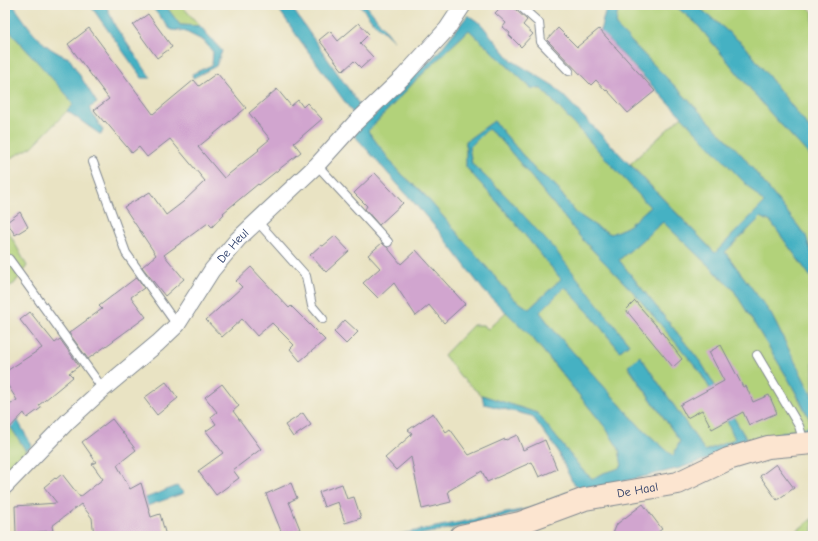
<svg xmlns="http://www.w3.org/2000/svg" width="818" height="541" font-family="'Comic Neue',sans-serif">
<rect width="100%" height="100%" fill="#f7f3e8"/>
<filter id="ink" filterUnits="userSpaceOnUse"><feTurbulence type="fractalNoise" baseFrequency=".025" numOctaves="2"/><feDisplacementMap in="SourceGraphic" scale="8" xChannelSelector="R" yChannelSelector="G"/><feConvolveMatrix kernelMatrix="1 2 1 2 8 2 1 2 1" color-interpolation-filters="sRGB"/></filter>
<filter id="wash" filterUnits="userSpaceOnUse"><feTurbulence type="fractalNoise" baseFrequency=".012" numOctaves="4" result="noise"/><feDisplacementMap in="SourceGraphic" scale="16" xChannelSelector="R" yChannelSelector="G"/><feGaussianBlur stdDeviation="0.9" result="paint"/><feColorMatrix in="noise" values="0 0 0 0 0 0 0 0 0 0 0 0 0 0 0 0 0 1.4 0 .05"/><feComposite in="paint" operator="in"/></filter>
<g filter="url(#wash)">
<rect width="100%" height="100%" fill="#e9e3c3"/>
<path fill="#b2d27a" stroke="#66806c" d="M165 5H181L200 26 180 25Z
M623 5H674L696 23 772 115 813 159V254L811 252 806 236 741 154 616 26 617 14Z
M696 5H806L813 12V133L745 46Z
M5 26C27 53 55 75 73 105L32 147 5 161Z
M469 30 531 88 542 89 650 207 627 227 611 234 597 227 576 213 554 184 536 171 494 121 466 141V167L506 212 561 279 529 309 514 299 422 192 397 170 368 131 415 81Z
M682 116 764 203 715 253 630 164Z
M488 129 502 141 582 239 634 293 698 369 719 403 735 439 705 451 640 356 628 367 680 441 673 456 641 428 555 332 540 312 565 286 589 313 620 351 629 344 505 195 472 164 469 148Z
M761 217 771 222 813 280V398L771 314 725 252Z
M663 222 733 289 789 380 813 426 747 440 702 364 619 260Z
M5 225 27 266 14 284 5 288Z
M506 312 530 335 605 427 619 449 622 466C612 473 604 470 593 479L584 472 537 413 481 395 461 377 444 355 473 325H483L488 329Z
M5 418 26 451 5 474Z
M813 518V536H790Z"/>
<path fill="#45b1c3" stroke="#307090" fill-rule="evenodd" d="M5 5H13C30 28 41 48 69 58L97 103 89 108 103 130 101 135 67 111 73 105 66 94 5 26Z
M90 5H106L115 26 151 78H142Z
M148 5H165L180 25 200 26 222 51 216 66 193 78 192 74 212 65 213 52 204 41 184 31 171 30 151 6Z
M276 5H290L370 120 401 88 437 54 468 15 481 24 511 60 554 86 715 253 764 203 600 31 607 5H623L617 14 616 26 741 154 806 236 811 252 813 254V280L771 222 761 217 725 252 771 314 813 398V425L789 380 733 289 663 222 619 260 702 364 747 440 813 426V435L758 442 680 468 579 492 498 519 413 536H391L531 508 578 488 572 481 556 448 532 416 484 404 482 395 537 413 584 472 593 479C604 470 612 473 622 466L619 449 605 427 554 364 530 335 484 291 438 230 354 135 361 124 297 36ZM469 30 531 88 542 89 650 207 627 227 611 234 597 227 576 213 554 184 536 171 494 121 466 141V167L506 212 561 279 529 309 514 299 422 192 397 170 368 131 415 81ZM488 129 502 141 582 239 634 293 698 369 719 403 735 439 705 451 640 356 628 366 680 441 673 456 641 428 555 332 540 312 565 287 589 313 620 351 629 344 556 251 505 195 472 164 469 148Z
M360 5H366L394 41 373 22Z
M674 5H696L745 46 813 133V159L772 115 696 23Z
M5 398 32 446 26 451 5 418Z
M177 486 184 493 101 522 96 517Z"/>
<g id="blocks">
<path fill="#d1a5cf" d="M503 5H514L515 9 527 20 523 25 533 34 521 47 509 35 510 33 503 27 506 23 495 13Z
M148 14 172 47 157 58 133 25Z
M359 23 369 34 360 43 373 57 361 68 354 61 343 71 319 40 330 31 338 41Z
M89 28 153 114 194 80 199 86 217 73 246 108 198 147 224 178 259 150 258 149 270 139 249 113 277 89 291 106 298 100 303 107 307 103 322 119 294 143 301 152 259 185 258 184 223 213 224 214 212 227 208 223 164 255 184 279 165 296 142 267 156 255 124 207 150 192 166 215 183 202 205 181 170 139 147 157 139 147 132 153 105 121 104 122 94 110 109 99 68 44Z
M558 28 577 47 599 29 655 91 628 113 607 90 606 91 596 80 591 85 547 40Z
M375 173 403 203 379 225 365 209 367 206 354 193Z
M20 212 28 227 15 235 7 222Z
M335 236 349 251 326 272 310 255 321 245 323 246Z
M382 243 387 247 401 264 416 250 465 304 444 323 429 305 416 316 394 283 378 298 363 283 380 268 368 255Z
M251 267 289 308 291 306 325 340 300 361 290 349 294 345 272 323 257 336 242 319 222 337 206 320 242 287 236 281Z
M137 277 144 288 131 297 146 317 88 359 69 333 102 309 99 306Z
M635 301 660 330 682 359 673 367 626 310Z
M30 312 55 343 60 339 79 366 69 373 73 377 39 405 41 408 27 418 24 413 5 433V408L17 400 5 381V372L42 348 20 320Z
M345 320 358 332 346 344 334 332Z
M721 345 743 387 746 386 753 402 769 395 777 413 749 425 743 412 712 429 702 410 687 418 680 405 724 381 709 352Z
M166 382 178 398 157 415 144 398Z
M222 384 239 406 233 411 261 449 233 470 239 478 216 495 198 471 223 453 206 431 216 424 211 417 217 412 205 397Z
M303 413 311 425 293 437 285 425Z
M433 413 446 432 450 429 469 455 505 439 506 440 517 435 523 450 545 440 557 469 539 477 532 462 487 482 482 471 448 491 451 502 422 509 411 457 396 470 385 458 410 436 412 433 408 430Z
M112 419 136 450 117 465 130 489 141 483 151 517 160 514 166 536H94L92 518 81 504 52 526 53 531 16 533 15 506 57 503 44 487 55 478 56 479 62 474 80 497 103 479 92 464 96 462 82 442Z
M776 464 794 488 777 500 760 476Z
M291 483 297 498 289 502 300 529 283 536 266 494Z
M342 484 347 499 354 497 361 518 345 523 338 502 324 507 319 492Z
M643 504 662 529 653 536H612L617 524Z"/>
</g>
</g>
<g filter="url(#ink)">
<use href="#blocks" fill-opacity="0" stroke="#828990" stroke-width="1"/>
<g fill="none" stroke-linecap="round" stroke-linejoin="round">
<defs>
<path id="lane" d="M519 5 539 23 541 42 569 71
M93 162 126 253 177 325
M317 165 388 242
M257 221 306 276 312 306 323 319
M9 259 103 389
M757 355 799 426 804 442"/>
<g id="street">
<path id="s1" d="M5 486 69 420 103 389 158 343 177 325 212 270 238 239 317 165 355 123 403 77 447 29 463 5"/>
</g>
<g id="secondary">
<path id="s2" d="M461 536 520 523 585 499 678 483 728 459 768 447 813 443"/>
</g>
</defs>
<use href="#lane" stroke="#828990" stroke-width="10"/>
<use href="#street" stroke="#828990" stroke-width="18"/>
<use href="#secondary" stroke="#828990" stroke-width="24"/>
<use href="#lane" stroke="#fff" stroke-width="8"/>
<use href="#street" stroke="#fff" stroke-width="16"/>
<use href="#secondary" stroke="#fce5d0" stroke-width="22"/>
</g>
</g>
<g text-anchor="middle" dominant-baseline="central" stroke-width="3" stroke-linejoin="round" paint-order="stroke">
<g font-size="12" fill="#1b2f5e" stroke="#f7f3e8">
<text stroke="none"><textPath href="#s1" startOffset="333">De Heul</textPath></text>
<text stroke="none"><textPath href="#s2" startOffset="183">De Haal</textPath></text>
</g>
</g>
<rect width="818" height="541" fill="none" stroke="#f7f3e8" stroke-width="20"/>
</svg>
